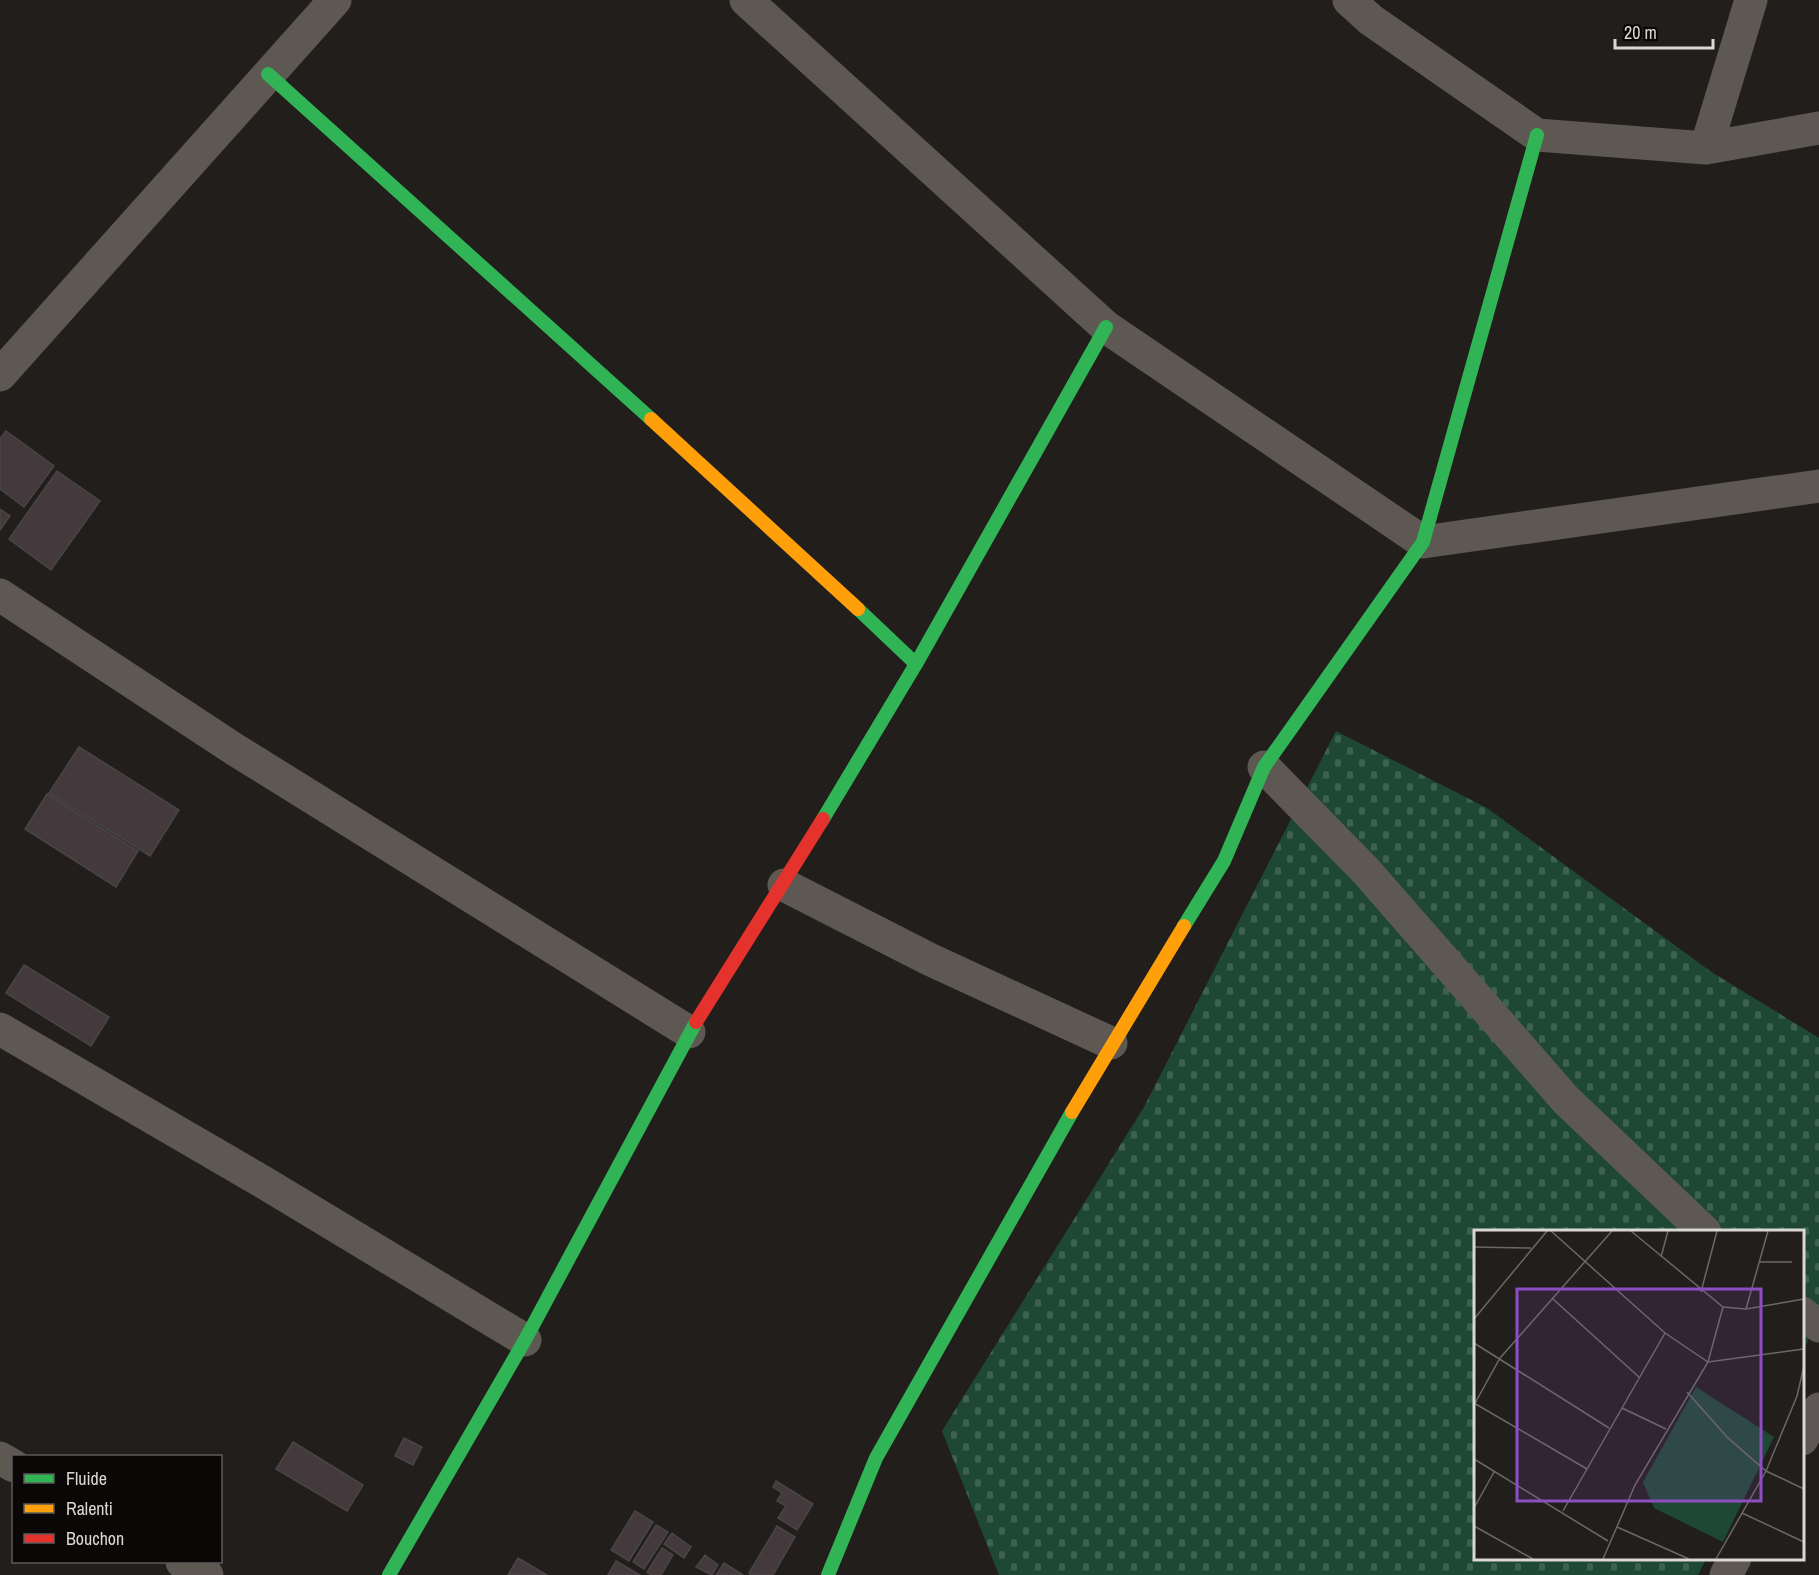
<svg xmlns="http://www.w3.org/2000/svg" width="1819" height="1575" font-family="'Archivo Narrow',sans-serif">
<defs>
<pattern id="cemetery-stones" width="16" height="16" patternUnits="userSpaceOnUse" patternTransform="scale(1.5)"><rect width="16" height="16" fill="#1e4833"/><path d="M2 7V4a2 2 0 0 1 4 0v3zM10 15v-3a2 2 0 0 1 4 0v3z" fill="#3e6250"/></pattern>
</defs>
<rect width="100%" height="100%" fill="#211e1c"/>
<path fill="url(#cemetery-stones)" d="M1336 731 1487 808 1710 971 1819 1038V1315L1803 1352 1802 1232H1476V1558L1706 1559 1698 1575H999L942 1431 1144 1107Z"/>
<path fill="#443a3d" stroke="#484645" stroke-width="1.5" d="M6 431 54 466 24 507 0 489V439Z
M57 471 100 501 51 570 9 539Z
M0 509 10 516 0 530Z
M79 747 179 810 150 856 49 793Z
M47 794 138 851 116 887 25 829Z
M24 965 109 1017 91 1046 6 993Z
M404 1438 422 1447 413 1465 395 1456Z
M293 1442 363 1485 347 1511 276 1469Z
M776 1481 813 1504 797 1530 778 1518 786 1506 777 1501 782 1493 773 1487Z
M635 1511 653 1522 629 1561 611 1550Z
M656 1525 668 1532 644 1569 633 1562Z
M777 1526 795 1537 773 1575H751L749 1573Z
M672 1533 691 1547 684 1558 664 1544Z
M662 1548 673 1555 661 1575H651L647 1572Z
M705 1555 718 1565 712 1575 696 1567Z
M518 1558 547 1575H508Z
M616 1561 640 1575H608Z
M724 1563 743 1575H716Z"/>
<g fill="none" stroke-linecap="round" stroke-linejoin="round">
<path stroke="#5d5852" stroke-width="33" d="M746 0 1106 327 1423 542 1819 486
M1349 0 1371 20 1537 135 1706 148 1819 128
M1706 148 1751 0
M0 375 335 0
M0 595 234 749 689 1032
M1264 767 1366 871 1566 1100 1705 1232
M784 885 929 959 1111 1043
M0 1029 263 1182 525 1340
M1802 1313 1819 1326
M1802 1439 1819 1409
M0 1458 14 1466
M182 1562 207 1575
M1726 1575 1735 1558"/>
<path stroke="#30b455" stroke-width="14" d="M268 74 651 419
M858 609 916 664
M823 819 916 664 1106 327
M1184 926 1224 861 1264 767 1423 542 1537 135
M389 1575 525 1340 696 1022
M828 1575 876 1458 1072 1112"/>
<path stroke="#ff9f0a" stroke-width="14" d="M651 419 858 609
M1072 1112 1184 926"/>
<path stroke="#e5322d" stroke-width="14" d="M696 1022 823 819"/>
</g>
<g transform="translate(1474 1230)">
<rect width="330" height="330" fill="#211e1c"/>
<path d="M222 157 300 207 249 312 180 278 169 252Z" fill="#1e4833"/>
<path fill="none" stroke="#6b6866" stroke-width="1.5" d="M77 1 191 103 234 132 330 119M157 1 249 77 272 79 330 69M0 17 57 18M187 27 194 1M286 32H318M227 62 243 1M79 69 166 148M272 79 294 1M0 89 73 1M0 113 135 198M213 162 253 207 292 241 330 259M0 173 113 239M0 175 26 128 138 1M148 178 192 199M0 229 134 311M0 278 20 242M89 281 191 103M268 283 330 312M0 296 59 329M143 297 215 329M129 329 161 255 234 132 249 77M242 329 292 241 323 166 330 136"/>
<path fill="#8e4ec3" fill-opacity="0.15" stroke="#8e4ec3" stroke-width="3" d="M43 59H287V271H43Z"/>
<rect width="330" height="330" fill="none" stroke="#dbd7d5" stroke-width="3"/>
</g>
<rect x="12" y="1455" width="210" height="108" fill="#0a0807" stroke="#5e5b59" stroke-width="1.5"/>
<rect x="24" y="1474" width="30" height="9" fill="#30b455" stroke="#5e5b59" stroke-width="1.5"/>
<text x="66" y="1485" font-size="18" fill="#dbd7d5">Fluide</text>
<rect x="24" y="1504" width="30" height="9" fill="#ff9f0a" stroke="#5e5b59" stroke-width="1.5"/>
<text x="66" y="1515" font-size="18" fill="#dbd7d5">Ralenti</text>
<rect x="24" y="1534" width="30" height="9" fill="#e5322d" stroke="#5e5b59" stroke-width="1.5"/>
<text x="66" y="1545" font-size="18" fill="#dbd7d5">Bouchon</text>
<path d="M1615 39v9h98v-9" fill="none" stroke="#dbd7d5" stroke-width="3"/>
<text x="1624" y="39" font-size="18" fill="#dbd7d5" stroke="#0a0807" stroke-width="4.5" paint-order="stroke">20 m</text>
</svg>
